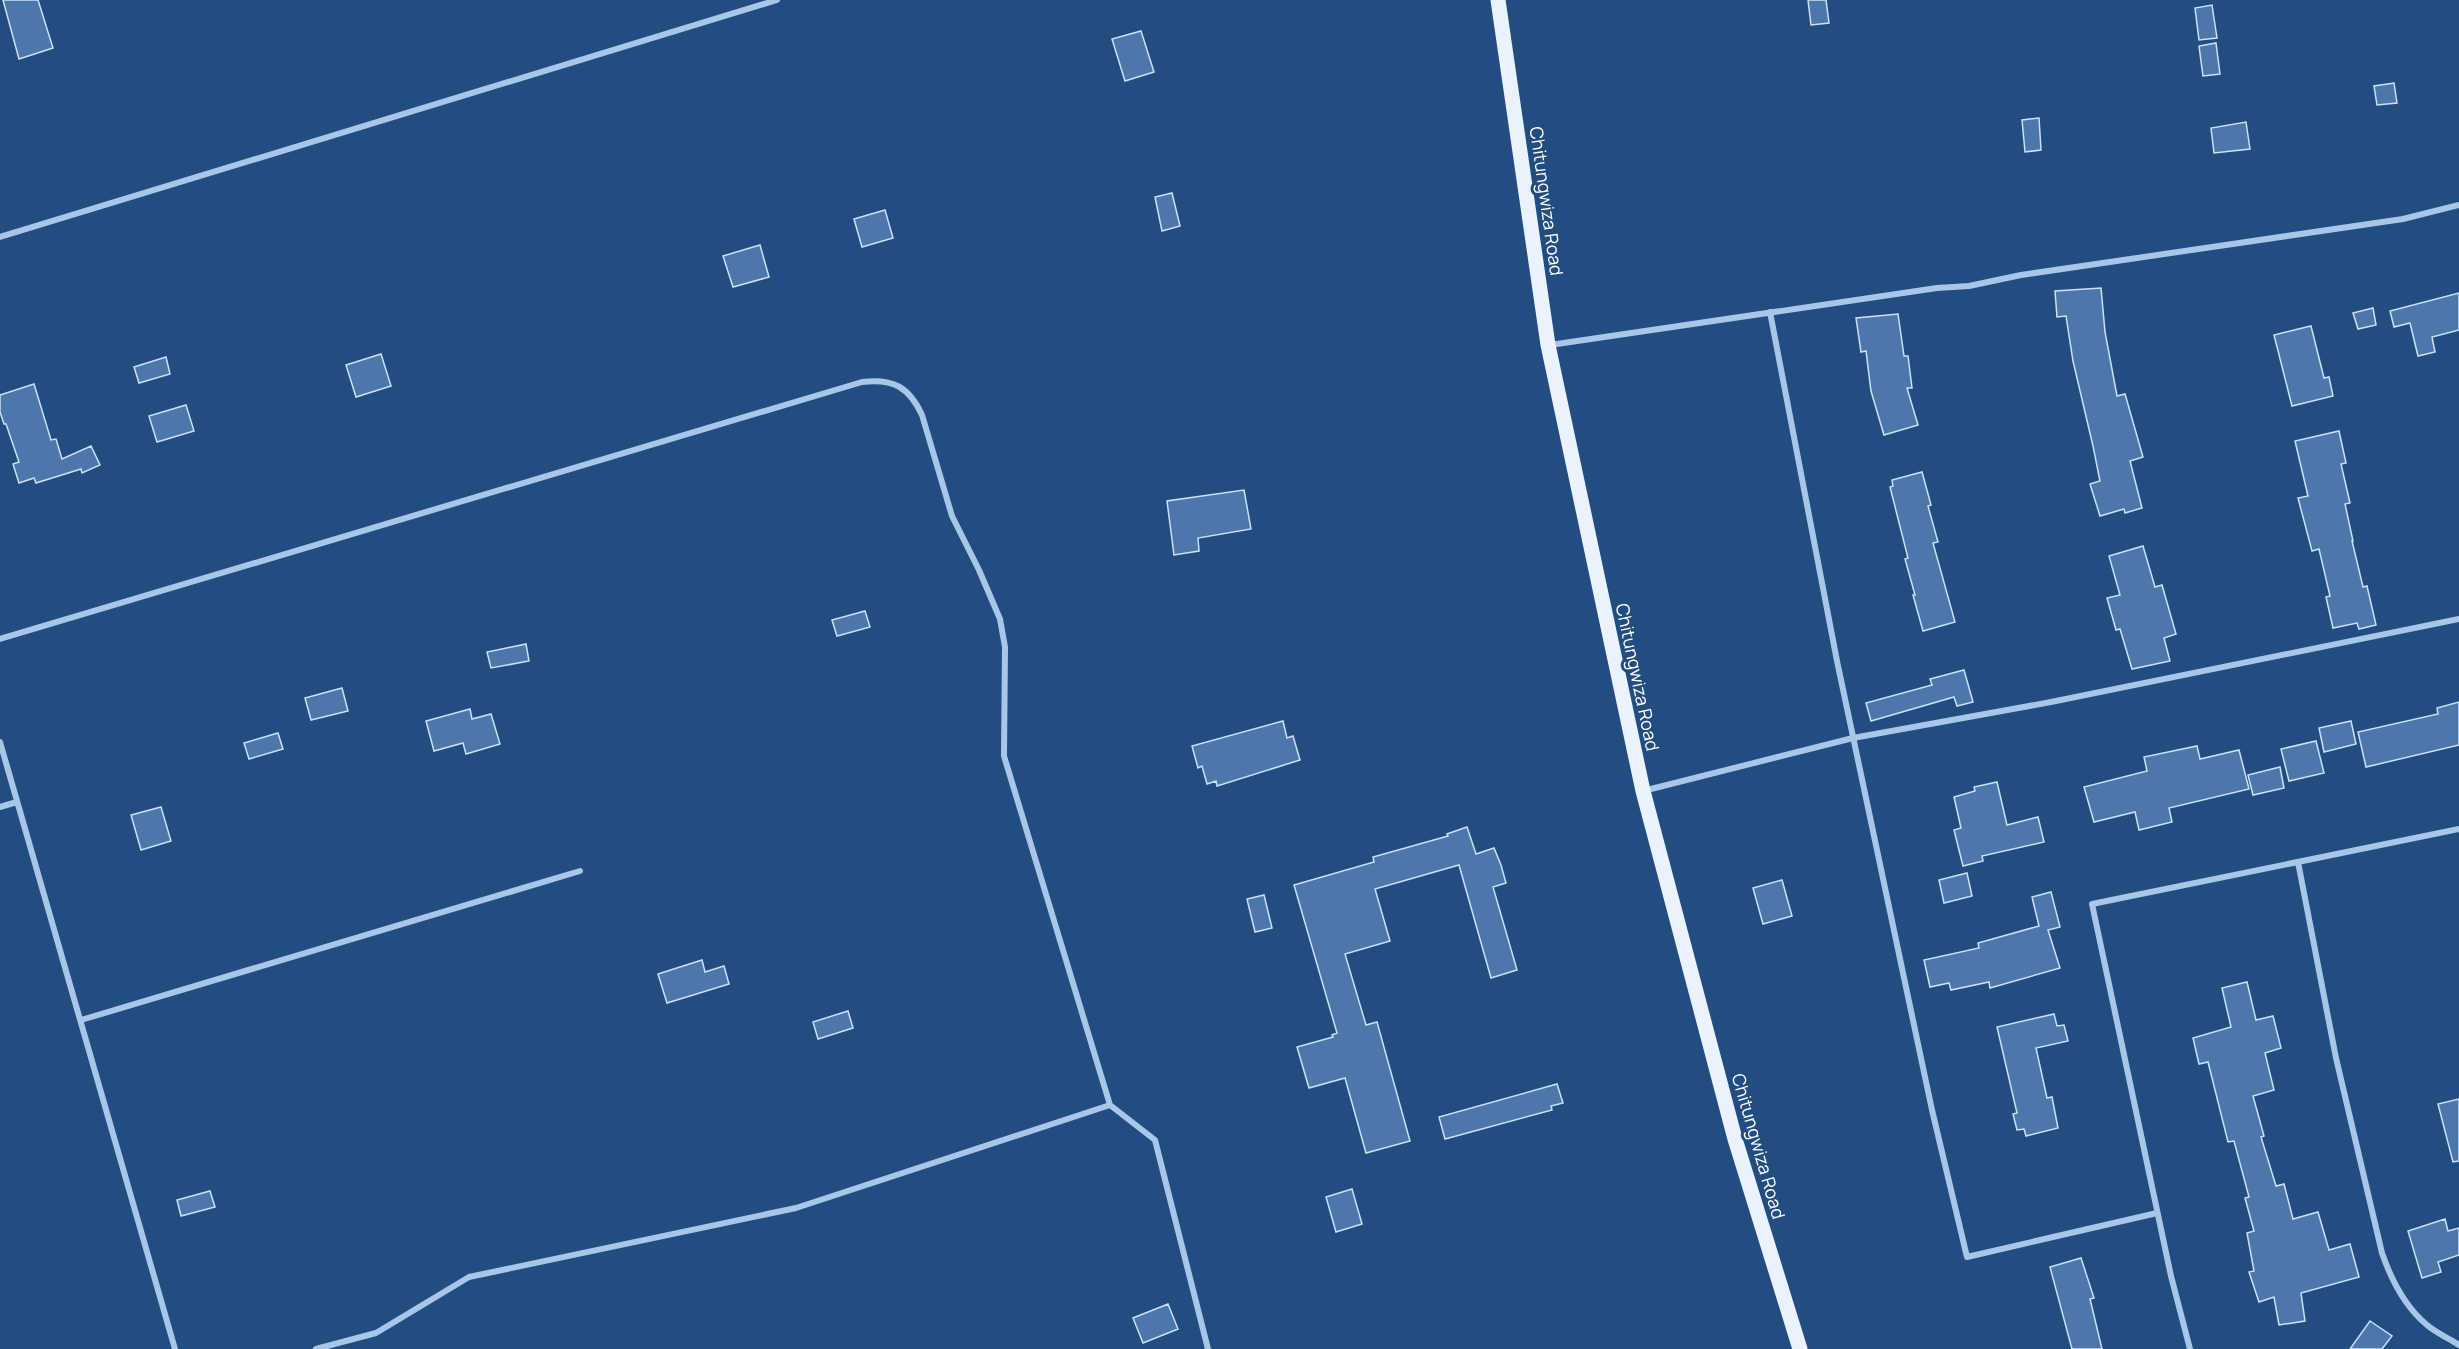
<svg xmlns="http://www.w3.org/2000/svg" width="2459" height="1349" font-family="Manrope,sans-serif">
<rect width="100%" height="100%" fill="#224d81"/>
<path fill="#4b77aa" stroke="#cce0f6" stroke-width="1.5" d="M3 0H38L53 48 19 59Z
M1808 0H1826L1829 23 1811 25Z
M2212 5 2217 38 2199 40 2195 8Z
M1141 31 1154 72 1125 81 1112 39Z
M2216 43 2220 74 2203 76 2199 46Z
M2394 83 2397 103 2377 105 2374 86Z
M2039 118 2041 150 2025 152 2022 120Z
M2246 122 2250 149 2214 153 2211 128Z
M1172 193 1180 226 1162 231 1155 197Z
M885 210 893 238 862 247 854 219Z
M760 245 769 277 733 287 723 256Z
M2101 288 2105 332 2117 396 2125 394 2143 457 2130 461 2142 508 2125 513 2124 509 2100 516 2090 484 2100 481 2093 446 2073 361 2066 316 2057 317 2055 291Z
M2459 293V330L2432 337 2435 352 2418 356 2410 323 2394 327 2390 311Z
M2373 308 2376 325 2358 329 2353 313Z
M1898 314 1904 356H1908L1912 388H1907L1918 425 1884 435 1871 391 1866 351 1861 352 1856 318Z
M2311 326 2324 378 2329 377 2333 396 2292 406 2274 335Z
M381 354 391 386 356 397 346 365Z
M166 357 170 374 139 383 134 367Z
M34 384 51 440 56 439 62 459 91 446 100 465 82 473 81 469 36 483 34 478 19 483 13 464 19 462 6 424H4L0 412V395Z
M186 405 194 431 157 442 149 416Z
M2339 431 2346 463 2341 464 2350 503 2345 504 2353 541H2352L2363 587 2367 586 2376 625 2359 629 2357 623 2333 628 2326 597 2330 596 2319 549 2312 551 2298 498 2308 496 2295 441Z
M1922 472 1931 505 1928 506 1938 542 1933 543 1955 622 1923 631 1913 595H1915L1905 559 1908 558 1890 487 1893 486 1892 480Z
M1244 490 1251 529 1198 538 1199 551 1174 555 1167 501Z
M2143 546 2155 587 2162 585 2176 634 2164 638 2170 661 2132 669 2120 629 2116 630 2107 598 2120 595 2109 556Z
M865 611 870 627 837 636 832 620Z
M526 644 529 661 491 668 487 652Z
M1964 670 1973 702 1957 706 1954 697 1871 721 1866 703 1932 685 1930 679Z
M342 688 348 711 311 720 305 698Z
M2459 702V745L2366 767 2358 732 2438 714 2437 708Z
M470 709 472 719 491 714 500 744 466 754 463 743 434 751 426 721Z
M1283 721 1287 738 1293 736 1300 760 1217 786 1216 781 1207 784 1202 766 1198 768 1192 746Z
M2351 721 2356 744 2324 752 2319 728Z
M278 733 283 749 249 759 244 743Z
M2316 741 2324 773 2289 781 2281 749Z
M2197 746 2200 759 2239 750 2249 789 2169 808 2172 822 2139 830 2135 812 2094 822 2084 787 2147 771 2144 757Z
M2280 767 2284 788 2253 795 2248 775Z
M1997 782 2007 825 2038 817 2044 842 1982 856 1983 861 1963 866 1954 830 1961 828 1954 797 1975 791 1974 787Z
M161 807 171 841 141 850 131 815Z
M1467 827 1476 854 1494 848 1501 865 1506 883 1493 887 1517 970 1491 978 1459 865 1375 889 1390 941 1345 954 1366 1025 1377 1022 1410 1141 1366 1153 1345 1078 1309 1088 1297 1047 1333 1037 1332 1035 1337 1033 1294 885 1374 862 1373 857 1448 836 1447 834Z
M1967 873 1972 896 1944 903 1939 880Z
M1782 880 1792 916 1763 924 1753 888Z
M2051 892 2060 927 2048 930 2060 968 1990 988 1989 982 1951 990 1949 983 1930 987 1924 960 1979 948 1978 943 2039 926 2032 897Z
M1264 895 1272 928 1255 932 1247 899Z
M702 960 705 972 724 966 729 984 667 1003 658 974Z
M2247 982 2256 1020 2273 1016 2281 1048 2265 1053 2274 1090 2253 1096 2264 1136 2261 1137 2276 1186 2284 1184 2293 1219 2318 1212 2329 1250 2350 1244 2359 1277 2301 1293 2305 1321 2279 1325 2274 1297 2259 1302 2249 1272 2254 1271 2247 1233 2254 1231 2245 1198 2249 1197 2234 1141 2228 1142 2208 1062 2199 1064 2193 1038 2231 1027 2222 988Z
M848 1011 853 1028 818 1039 813 1022Z
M2054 1014 2057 1026 2064 1025 2068 1041 2036 1048 2047 1098 2052 1097 2058 1128 2026 1136 2024 1129 2017 1130 2013 1114 2017 1113 1997 1027Z
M1557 1084 1563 1103 1551 1106 1552 1110 1445 1139 1439 1117Z
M2459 1099V1161L2453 1162 2438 1104Z
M1352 1189 1362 1224 1336 1232 1326 1197Z
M210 1191 215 1207 181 1216 177 1200Z
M2445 1219 2448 1231 2459 1228V1255L2438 1262 2441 1272 2422 1278 2408 1231Z
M2081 1258 2094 1298 2090 1299 2102 1349H2072L2050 1267Z
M1168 1304 1178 1329 1143 1343 1133 1318Z
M2370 1321 2392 1336 2382 1349H2350Z"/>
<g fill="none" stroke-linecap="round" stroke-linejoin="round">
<path stroke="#a8c6e7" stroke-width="6" d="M0 237 777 0
M1770 312 1837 661 1932 1110 1967 1257 2157 1213
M1550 345 1937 288 1969 286 2021 275 2403 219 2459 205
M0 639 862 382C893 378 909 387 922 415L952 516 979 570 1000 619 1005 647 1004 756 1110 1105
M0 742 175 1349
M1643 791 1853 738 2051 702 2459 619
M0 807 17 802
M2298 862 2336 1058 2382 1253C2391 1279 2404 1306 2427 1325 2436 1333 2449 1338 2459 1345
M81 1020 580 871
M316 1349 376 1333 469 1277 796 1208 1110 1105 1155 1140 1208 1349
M2190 1349 2171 1276 2092 904 2459 829"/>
<path stroke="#eaf2fd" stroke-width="15" d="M1498 0 1548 345 1643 791 1735 1139 1800 1349"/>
</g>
<g text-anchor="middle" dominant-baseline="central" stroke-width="6" stroke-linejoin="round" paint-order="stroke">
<g font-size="18" fill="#fff" stroke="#224d81">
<text transform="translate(1547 201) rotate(82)">Chitungwiza Road</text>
<text transform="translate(1638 677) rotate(78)">Chitungwiza Road</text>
<text transform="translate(1759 1146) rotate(74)">Chitungwiza Road</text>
</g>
</g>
</svg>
